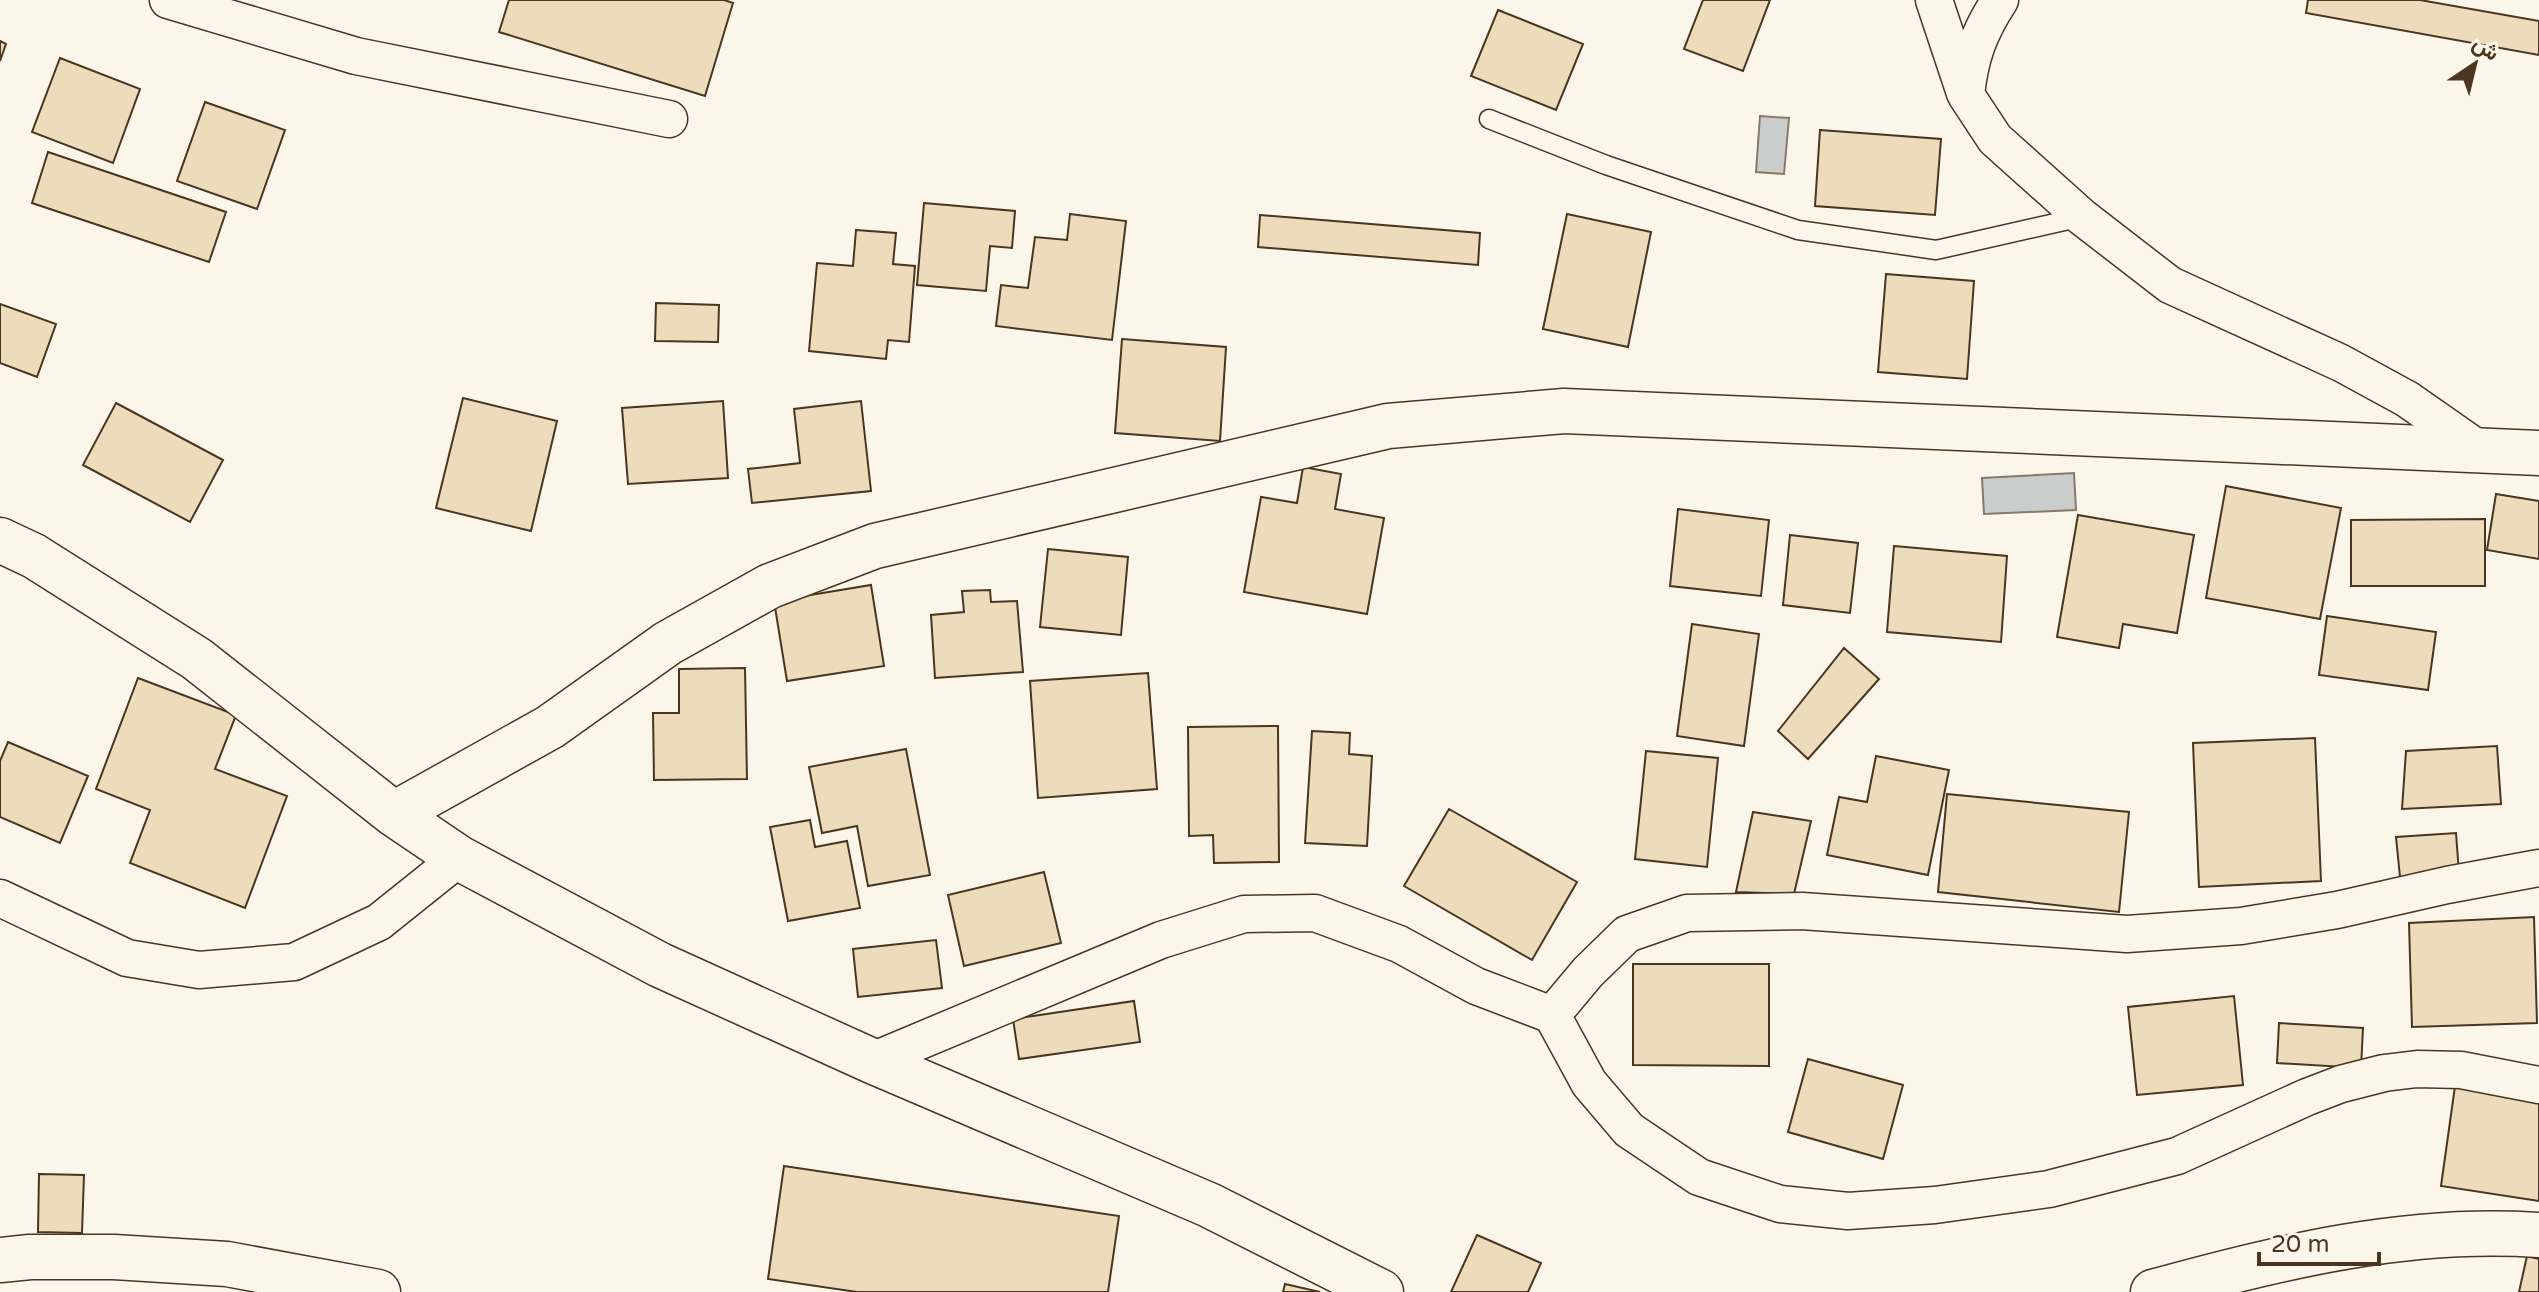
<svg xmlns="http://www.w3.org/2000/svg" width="2539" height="1292" font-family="'Varela Round',Vazirmatn,sans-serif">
<rect width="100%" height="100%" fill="#fbf6e9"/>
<path fill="#c9cecd" stroke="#887966" stroke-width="2" d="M1760 116 1789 118 1784 174 1756 172Z
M2074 473 2076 510 1984 514 1982 478Z"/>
<path fill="#ecdcbc" stroke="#4a3520" stroke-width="2" d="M509 0H724L733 3 705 96 499 32Z
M1703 0H1770L1743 71 1684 49Z
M2308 0H2420L2539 21V55L2306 13Z
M1498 10 1583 44 1556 110 1471 76Z
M0 41 6 44 0 61Z
M60 58 140 89 113 163 32 132Z
M205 102 285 130 257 209 177 181Z
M1820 130 1941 139 1935 215 1815 206Z
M48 152 226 212 209 262 32 203Z
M924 203 1015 211 1012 248 990 246 986 291 917 285Z
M1070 214 1126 221 1112 340 996 326 1001 285 1028 288 1035 237 1067 240Z
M1567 214 1651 232 1628 347 1543 329Z
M1260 215 1480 233 1478 265 1258 247Z
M856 230 896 233 893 264 915 266 909 342 888 340 886 359 809 351 817 263 853 266Z
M1886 274 1974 281 1967 379 1878 372Z
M656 303 719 305 718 342 655 341Z
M0 304 56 324 37 377 0 363Z
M1122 339 1226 347 1220 441 1115 433Z
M463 398 557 421 531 531 436 508Z
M723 401 728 478 628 484 622 408Z
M861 401 871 491 752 503 748 469 800 463 794 409Z
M116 403 223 460 190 522 83 465Z
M1303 467 1341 474 1335 509 1384 518 1367 614 1244 592 1261 497 1297 503Z
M2226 486 2341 508 2320 619 2206 598Z
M2496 494 2539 501V559L2487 550Z
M1678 509 1769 520 1761 596 1670 586Z
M2078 515 2194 535 2177 633 2123 624 2119 648 2057 637Z
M2485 519V586H2351V520Z
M1790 535 1858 543 1850 613 1783 605Z
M1894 546 2007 556 2001 642 1887 632Z
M1048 549 1128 557 1121 635 1040 627Z
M871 585 884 666 787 681 774 601Z
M990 590 991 602 1017 601 1023 672 935 678 931 615 964 612 962 591Z
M2327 616 2436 632 2428 690 2319 675Z
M1692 624 1759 634 1744 746 1677 736Z
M1844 648 1879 679 1808 759 1778 731Z
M745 668 747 779 654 780 653 713H679V669Z
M1148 673 1157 789 1038 798 1030 681Z
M138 678 236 715 215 769 287 796 245 908 130 863 150 810 96 789Z
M1278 726 1279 862 1214 863 1213 835 1189 836 1188 727Z
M1312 731 1350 733 1349 754 1372 756 1367 846 1305 843Z
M2315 738 2321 881 2199 887 2193 743Z
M8 742 88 776 60 843 0 817V761Z
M2497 746 2501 804 2402 809 2406 751Z
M906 749 930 875 868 886 857 826 822 833 809 767Z
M1646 751 1718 758 1707 867 1635 859Z
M1876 756 1949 770 1928 875 1827 855 1839 797 1867 802Z
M1947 794 2129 812 2119 912 1938 892Z
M1449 809 1577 882 1532 960 1404 886Z
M1753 812 1811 821 1794 894 1736 892Z
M810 820 815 847 847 841 860 908 788 921 770 827Z
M2456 833 2459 873 2400 877 2396 837Z
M1044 872 1061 943 964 966 948 895Z
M2534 917 2537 1023 2412 1027 2409 923Z
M936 940 942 988 858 997 853 949Z
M1633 964H1769V1066L1633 1065Z
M2234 996 2243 1085 2137 1095 2128 1007Z
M1134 1001 1140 1042 1019 1059 1013 1019Z
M2279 1023 2363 1028 2361 1068 2277 1063Z
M1808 1059 1903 1085 1883 1159 1788 1132Z
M2456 1079 2539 1091V1201L2441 1186Z
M784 1166 1119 1216 1108 1292H857L768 1279Z
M39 1174 84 1175 82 1233 38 1232Z
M1477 1235 1541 1263 1528 1292H1451Z
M2527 1256 2539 1259V1292H2519Z
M1285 1284 1320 1292H1283Z"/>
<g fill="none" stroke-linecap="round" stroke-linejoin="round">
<defs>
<path id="service" d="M1489 119 1606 165 1798 230 1936 250 2082 217"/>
<path id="minor" d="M168 0 356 56 669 119
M1934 0 1965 93
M2000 0C1979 32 1970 57 1966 95L1995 139 2082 217 2170 285 2341 363 2407 399 2480 450
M0 898 127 958 199 970 294 962 379 922 459 858
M1552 1015 1588 972 1627 934 1687 913 1802 911 2127 934 2241 926 2337 910 2447 885 2539 868
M872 1061 1161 940 1244 914 1315 913 1399 944 1476 986 1552 1015 1589 1083 1629 1130 1699 1177 1780 1204 1848 1211 1935 1205 2049 1189 2177 1156 2307 1097 2341 1084 2384 1073 2417 1069 2461 1070 2539 1085"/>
<path id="secondary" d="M0 540 34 556 197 659 394 814 459 858 660 965 872 1061 1209 1205 1381 1292
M394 814 550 727 668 643 770 586 875 546 1388 426 1564 411 2539 453"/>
<path id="primary" d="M0 1260 30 1257H114L227 1264 378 1292
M2153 1292C2279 1257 2407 1226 2539 1235"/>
</defs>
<use href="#service" stroke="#4a3520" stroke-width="21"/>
<use href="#minor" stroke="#4a3520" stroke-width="39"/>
<use href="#secondary" stroke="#4a3520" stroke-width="47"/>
<use href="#primary" stroke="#4a3520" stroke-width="47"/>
<use href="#service" stroke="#fbf6e9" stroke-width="18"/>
<use href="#minor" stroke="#fbf6e9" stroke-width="36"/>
<use href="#secondary" stroke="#fbf6e9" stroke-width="44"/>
<use href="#primary" stroke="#fbf6e9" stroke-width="44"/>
</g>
<g transform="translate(2475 64) rotate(35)" stroke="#fbf6e9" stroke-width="6" paint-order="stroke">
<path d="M0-6L14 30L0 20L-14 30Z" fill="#4a3520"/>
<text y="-12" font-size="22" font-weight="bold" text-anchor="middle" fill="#4a3520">ش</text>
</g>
<path d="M2259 1252v12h120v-12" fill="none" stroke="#4a3520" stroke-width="4"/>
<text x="2271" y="1252" font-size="24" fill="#4a3520" stroke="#fbf6e9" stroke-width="6" paint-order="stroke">20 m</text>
</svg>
